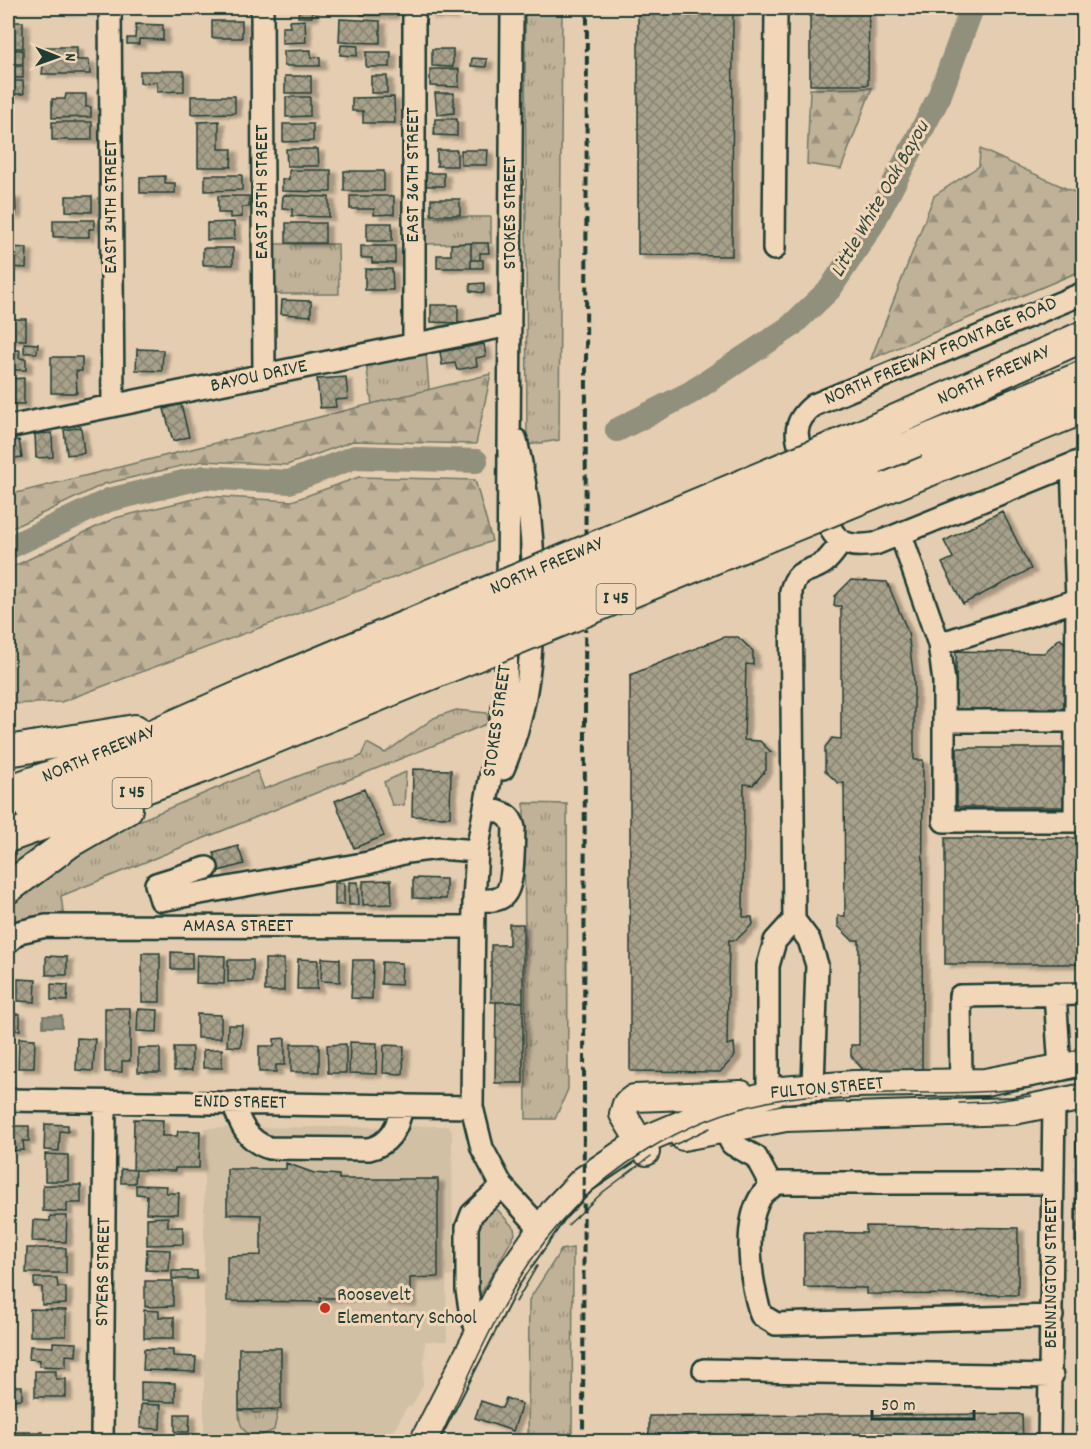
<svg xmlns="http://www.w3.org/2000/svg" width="1091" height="1449" font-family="Dekko,sans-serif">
<defs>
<pattern id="grass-tufts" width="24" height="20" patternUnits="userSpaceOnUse" patternTransform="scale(1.5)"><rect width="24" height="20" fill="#c0b299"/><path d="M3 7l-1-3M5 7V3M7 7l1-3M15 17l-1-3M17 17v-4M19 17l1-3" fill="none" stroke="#9b927e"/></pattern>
<pattern id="forest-firs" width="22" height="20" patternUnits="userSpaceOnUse" patternTransform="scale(1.5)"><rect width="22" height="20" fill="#c0b299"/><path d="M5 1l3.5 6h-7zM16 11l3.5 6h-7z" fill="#9b927e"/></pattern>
<pattern id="building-cross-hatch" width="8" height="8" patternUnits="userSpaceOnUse" patternTransform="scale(1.5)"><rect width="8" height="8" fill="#a7a08a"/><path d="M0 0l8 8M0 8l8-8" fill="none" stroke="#878472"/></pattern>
<filter id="shadow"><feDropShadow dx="6" dy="3.5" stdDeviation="1.5" flood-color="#0004"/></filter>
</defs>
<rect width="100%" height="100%" fill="#e4cdb0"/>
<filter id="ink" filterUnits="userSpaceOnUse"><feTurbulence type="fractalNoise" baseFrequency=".0167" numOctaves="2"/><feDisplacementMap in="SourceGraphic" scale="12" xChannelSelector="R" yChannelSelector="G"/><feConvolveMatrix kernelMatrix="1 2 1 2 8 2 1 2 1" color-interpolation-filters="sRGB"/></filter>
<g filter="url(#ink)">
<path fill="#d2c0a5" d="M448 1126 452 1130 453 1276 446 1277 447 1341H425L423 1385 412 1406 406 1408 389 1441H204V1128Z"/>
<path fill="url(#grass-tufts)" stroke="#707866" stroke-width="1.5" d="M525 8H562L559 440 527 445Z
M423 217H491V243L423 244Z
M274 244H338L339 294H275Z
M426 353 429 390 372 404 366 364Z
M456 710 487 713 489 723 61 896 64 918 31 916 8 928V898L115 831 257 771 264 789 325 766 355 759 361 756 367 743 385 753 434 718Z
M524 803 567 804 568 1089 555 1119H526Z
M56 837 8 871V852Z
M494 1206 514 1228 515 1234 475 1304 474 1227Z
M573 1248 572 1441H528L529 1300 561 1250Z
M251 1410 254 1413 278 1411 274 1430 258 1437C243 1435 239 1425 239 1411Z"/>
<path fill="url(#forest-firs)" stroke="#707866" stroke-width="1.5" d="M872 88 841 169 807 164 810 89Z
M980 149 1083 196V270L871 359 934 196 979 166Z
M491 374 476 444 353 441 287 465 203 461 104 484 8 530V495Z
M359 477 475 480 492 541 61 702 8 704V569L115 518 206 496 292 501Z"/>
<path fill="#c0b299" stroke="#707866" stroke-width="1.5" d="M406 772 404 805H392L384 782Z"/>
<path fill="#90907b" stroke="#636f5f" stroke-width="1.5" d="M43 1016H62V1027H43Z"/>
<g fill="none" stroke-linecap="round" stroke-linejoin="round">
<path stroke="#90907b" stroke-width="24" d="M617 430 690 393 790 327 830 289 872 225 939 97 972 8
M8 548 109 500 204 477 289 482 355 457 476 461"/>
</g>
<path fill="url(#building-cross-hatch)" stroke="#1f3d34" stroke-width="1.5" filter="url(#shadow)" d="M59 8H93V11H59Z
M299 8H312V17H298Z
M323 8H338V10H323Z
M361 8H392V15H361Z
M429 8H452V16L429 15Z
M638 8H733L732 256 638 255Z
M810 8H869L868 85H810Z
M340 19 380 21V43L339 42Z
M305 20 306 42 282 43V27H290L289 21Z
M212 21H242V38H212Z
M8 22H23V48H8Z
M136 24 163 25V40L139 39V44H127V38H135Z
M341 45 358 46 357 56 340 55Z
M45 47H77V60H89L90 74H42Z
M432 49H453V67L432 66Z
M8 50H23V64H8Z
M311 50V58L320 57V66H284V51Z
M366 52H391L390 67H366Z
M472 58 487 59 486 67 471 66Z
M8 66H23V78H8Z
M430 69H459V87L430 86Z
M140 71H184V91L157 92V82L140 83Z
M285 76H311V93H285Z
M371 76H387V93H371Z
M8 81H23L24 94H8Z
M435 93H454V113L437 115Z
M66 94H86V107H91V117L52 118V99H65Z
M191 96H235V113L191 114Z
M286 97H310V116L286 117Z
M394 97 395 123H363V111H352V98Z
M435 119H457V136L434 135Z
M219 121V149H232L231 167H198V122Z
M52 122H92V140H52Z
M283 124H313V141L283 142Z
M286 149H318L319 166H287Z
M437 150H457V166H437Z
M461 150H488L487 165H461Z
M289 170H331V192L282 191V179H289Z
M344 171H384V191H344Z
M426 173H444V186H426Z
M205 175H242V190L205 191Z
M165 176V183H175V193H140V177Z
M283 195 329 197V217L292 216V209L282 208Z
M8 196H15L16 214H8Z
M66 196H92V212L66 211Z
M218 196H249V207H242V217L230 218V213H218Z
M350 196H394V214L374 215V209H350Z
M431 199H460V215H431Z
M53 220H94V229H89V237H53Z
M234 222 235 239 207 240V223Z
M286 223H325V243H286Z
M367 223H392V241H367Z
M471 243V268H437V255H451V244Z
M471 243H488L489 253H480V260H471Z
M361 246H395V263H372V258H361Z
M8 247 27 248 26 268 8 267Z
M203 248H233V265H203Z
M471 260H483V268H471Z
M365 269H392L393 290H365Z
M484 283V293L470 291V284Z
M282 300 311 301V316L281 314Z
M431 305H458V323L431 322Z
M8 319H26V340H8Z
M24 343 38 344 37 353H24Z
M484 344 486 356 476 358 477 366 457 370 455 363 442 365 440 352Z
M137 349 163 350 162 371 136 370Z
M8 350H20L19 358 26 359V370H8Z
M51 357H82V371H76L77 393H51Z
M346 377 348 399 335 400 336 407 320 408 317 379Z
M24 378V404H8V379Z
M181 404 189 437 173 441 164 409Z
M81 427 84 453 67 455 64 430Z
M52 433 53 457 36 458 35 434Z
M19 440 22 457 8 459V441Z
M1002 511 1031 569 963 604 942 563 953 558 944 541Z
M851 580 887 582 908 632 914 681V760H923L922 1072 864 1071 851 1056V1045H859V940H852L838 926V916H845L844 783H838L825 771V747L832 738 841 739V606H834L835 596Z
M724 637H738L753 651V665L746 664 744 740 760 741 771 752 766 753V770L753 785 744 784 743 917H752L753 924 736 940H729L727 1045 734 1043 735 1056 720 1072 630 1071V675Z
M1060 638 1065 643 1066 708 956 709V651L1044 653Z
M957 748H1065L1064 807H957Z
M413 769 451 770 450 817 412 816Z
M364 789 384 836 354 848 335 801Z
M945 838H1084V964H945Z
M238 846 244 864 219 871 214 853Z
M413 878 446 879V899L413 898Z
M391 880 392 904 363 905V881Z
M349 882H358L359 905H349Z
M335 883H344V905H335Z
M509 924H523V1002H491V945H509Z
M171 952 192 953V969H171Z
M142 953H160V1002H142Z
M197 955 225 956 224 984 196 983Z
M46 956 67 957V975H46Z
M322 958 340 959V982L321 981Z
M265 959H284V991H265Z
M298 959 318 960 317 989H297Z
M228 960H253V981L228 982Z
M353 960H373L372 999 351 998Z
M382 962 402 963 401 985 381 984Z
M18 979 36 980 35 1002 18 1001Z
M51 984 68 985 67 1001 51 1000Z
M496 1002H523V1083H495Z
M105 1008H130V1061H122V1072H105Z
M138 1009 158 1010 157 1032 137 1031Z
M8 1014H20V1030H8Z
M197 1014 221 1015V1038H197Z
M228 1025H242L241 1047 227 1046Z
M19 1038 35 1039 34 1068H18Z
M77 1038 95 1039 93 1071 76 1070Z
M285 1038V1065H276V1072H259V1046H274V1039Z
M350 1042 377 1043 376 1074 349 1073Z
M291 1044H319V1072H291Z
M346 1044V1073H328L327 1045Z
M384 1045 404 1046 403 1074 383 1073Z
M174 1047H192V1070L174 1071Z
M138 1048H160V1072H138Z
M222 1049V1068H203V1050Z
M1076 1118H1084V1242H1075Z
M134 1119 163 1120 162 1136H177L178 1131H200L199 1168H175V1171L133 1170Z
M45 1124 68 1125V1132L60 1131 59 1151 44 1150Z
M8 1126H29V1141H23L24 1150 8 1151Z
M45 1154 68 1155V1181H45Z
M286 1163 314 1173 339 1175V1179H438V1277L410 1278V1302H383V1298H320V1302L227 1301V1256L261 1255V1215L227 1214V1169H286Z
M121 1169 136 1170 135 1183H121Z
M43 1185H81V1203H67V1212L43 1211Z
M136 1185 167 1186 166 1193H179L178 1214 146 1213 147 1195 136 1194Z
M50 1216H67L66 1242 32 1241 33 1220 50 1221Z
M168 1217V1227H183V1244L147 1245V1218Z
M866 1226 1018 1228V1295L866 1294V1288L804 1287V1232L866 1233Z
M27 1248H66V1273H26Z
M147 1249 170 1250 169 1271 146 1270Z
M172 1271H197V1279H172Z
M34 1278H57L58 1287H66V1304L42 1305V1287H34Z
M145 1281H173V1306L145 1307Z
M30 1309 66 1310V1336H30Z
M144 1310 159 1311V1317H174V1338H144Z
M53 1342 77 1343 76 1356 66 1355V1367L39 1366 40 1360 29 1359 30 1346 53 1347Z
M239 1348H281V1409L239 1410Z
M144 1349 173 1350V1356L196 1357 195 1372 143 1370Z
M35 1371H56V1379H66V1397H35Z
M141 1382 175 1383V1402L141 1401Z
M8 1386H22V1399L8 1400Z
M506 1398 522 1404 513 1431 475 1418 481 1401 502 1408Z
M141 1404 161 1405 160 1429 140 1428Z
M175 1414H190L189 1432H175Z
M1022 1414 1023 1442H649V1416Z
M9 1432H24V1442H9Z
M25 1432H43V1437L67 1438V1442H25Z
M139 1435H170V1442H139Z
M504 1439H519V1442H504Z"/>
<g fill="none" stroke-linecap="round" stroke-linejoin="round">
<defs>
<path id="minor" d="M110 8 113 406
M262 8 264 376
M414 8V343
M774 249 776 8
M8 427 510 325
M516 440C527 488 534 534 533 584
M809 470C798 443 787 426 814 405L1084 293
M820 502C832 535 835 550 875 544L1083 460
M901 535 939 644 944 682V821H1075L1077 600 1072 465
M508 596 512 8
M507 630 506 693 477 851 474 900 472 1107 482 1148 502 1186 541 1229
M939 644 1084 598
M944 721H1075
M503 769C524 720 531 674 532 621
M207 868 156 884 161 900 368 863 407 852 438 848 477 851
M474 900C483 900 494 902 502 897 515 889 513 844 514 828 511 813 500 812 486 808
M8 942 19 932 46 926 473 927
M1055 994 1060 1069
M961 1082 960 996 1084 994
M813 1086 817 965 809 940 794 920 791 591C797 567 809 574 825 562 831 557 836 549 841 543
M768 1093V966L775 941 794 920
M8 1100 472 1107
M233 1103C240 1124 247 1141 269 1148L369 1149C391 1144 399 1125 402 1105
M723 1127 732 1144 756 1157 772 1187
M1052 1316 776 1324 761 1315C751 1284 742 1224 762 1195 766 1190 773 1187 777 1183H1053
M479 1335 471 1315 467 1290V1227L472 1214 502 1186
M704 1370 1052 1376
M102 1442 105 1102
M1049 1442 1054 1104"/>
<path id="major" d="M683 1137 786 1118 1014 1111 1084 1097
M646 1152 623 1114 626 1104 634 1098 741 1094
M423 1442 507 1278 555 1209 583 1180 639 1142 710 1112 782 1090 854 1084 985 1082 1084 1063"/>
<path id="highway" d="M862 435 1084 336
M870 463 1084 376
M928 471 1084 408
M8 751 135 730
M8 791 91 762 284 677
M30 808 299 701
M8 837 201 768 304 726
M8 888 70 842 127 809"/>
</defs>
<use href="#minor" stroke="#1f3d34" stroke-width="26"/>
<use href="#major" stroke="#1f3d34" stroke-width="30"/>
<use href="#highway" stroke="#1f3d34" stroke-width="34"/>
<use href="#minor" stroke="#f1d6b8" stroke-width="21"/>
<use href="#major" stroke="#f1d6b8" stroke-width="26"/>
<use href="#highway" stroke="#f1d6b8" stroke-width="30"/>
<path stroke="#1f3d34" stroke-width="1.5" d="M959 1103 988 1102 1031 1096
M670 1147 710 1128
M568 1225 603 1192 651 1156
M516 1302 537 1266
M438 1442C464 1388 488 1329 519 1279 583 1174 694 1104 817 1095 908 1088 994 1103 1084 1075"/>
<path stroke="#1f3d34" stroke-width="4" stroke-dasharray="9 4.5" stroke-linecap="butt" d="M583 1442 587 8"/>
<defs>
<path id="highway-bridge" d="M284 677 862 435
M299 701 870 463
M304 726 928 471"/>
</defs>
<use href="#highway-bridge" stroke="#1f3d34" stroke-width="34" stroke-linecap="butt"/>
<use href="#highway-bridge" stroke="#f1d6b8" stroke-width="30"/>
</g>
</g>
<circle fill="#c8321e" stroke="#f1d6b8" stroke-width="2" cx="325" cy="1308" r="6"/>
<g text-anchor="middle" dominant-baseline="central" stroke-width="6" stroke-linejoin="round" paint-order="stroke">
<g fill="#f1d6b8" stroke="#5e6b5c" stroke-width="1.5">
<rect x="596.5" y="584" width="39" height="30" rx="4.5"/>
<rect x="112.5" y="778" width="39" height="30" rx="4.5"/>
</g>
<g font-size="18" font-weight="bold" fill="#1f3d34">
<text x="616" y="599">I 45</text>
<text x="132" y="793">I 45</text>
</g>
<g font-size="20" fill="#1f3d34" stroke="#f1d6b8">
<text transform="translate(414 175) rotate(-90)">EAST 36TH STREET</text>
<text transform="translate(263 192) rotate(-90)">EAST 35TH STREET</text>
<text transform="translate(112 207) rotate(-90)">EAST 34TH STREET</text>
<text transform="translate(511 213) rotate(-90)">STOKES STREET</text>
<text transform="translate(941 352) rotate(-23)">NORTH FREEWAY FRONTAGE ROAD</text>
<text transform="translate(994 376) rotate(-24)">NORTH FREEWAY</text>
<text transform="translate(259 377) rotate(-12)">BAYOU DRIVE</text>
<text transform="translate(547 567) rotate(-23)">NORTH FREEWAY</text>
<text transform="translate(498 721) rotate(-82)">STOKES STREET</text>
<text transform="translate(99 755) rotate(-23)">NORTH FREEWAY</text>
<text x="238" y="927">AMASA STREET</text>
<text transform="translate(827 1089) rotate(-5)">FULTON STREET</text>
<text transform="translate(240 1103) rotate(1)">ENID STREET</text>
<text transform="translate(104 1272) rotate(-89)">STYERS STREET</text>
<text transform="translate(1052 1273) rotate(-90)">BENNINGTON STREET</text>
</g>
<g font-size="20" fill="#1f3d34" stroke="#f1d6b8" text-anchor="start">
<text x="337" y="1296">Roosevelt<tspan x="337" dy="23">Elementary School</tspan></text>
</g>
<g font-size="21" font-style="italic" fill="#30493f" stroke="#f1d6b8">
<text transform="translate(881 200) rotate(-60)">Little White Oak Bayou</text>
</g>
</g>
<rect width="1091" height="1449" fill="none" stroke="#f1d6b8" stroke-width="30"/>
<rect x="15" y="15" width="1061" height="1419" fill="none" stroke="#1f3d34" stroke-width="2" filter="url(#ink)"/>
<g transform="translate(57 57) rotate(91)" stroke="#f1d6b8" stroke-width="4.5" paint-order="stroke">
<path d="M0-4.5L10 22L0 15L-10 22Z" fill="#1f3d34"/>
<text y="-9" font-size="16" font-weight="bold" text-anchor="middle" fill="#1f3d34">N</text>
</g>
<path d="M872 1410v9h102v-9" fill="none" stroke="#1f3d34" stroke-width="3"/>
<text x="881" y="1410" font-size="18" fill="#1f3d34" stroke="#f1d6b8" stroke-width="4.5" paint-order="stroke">50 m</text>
</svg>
